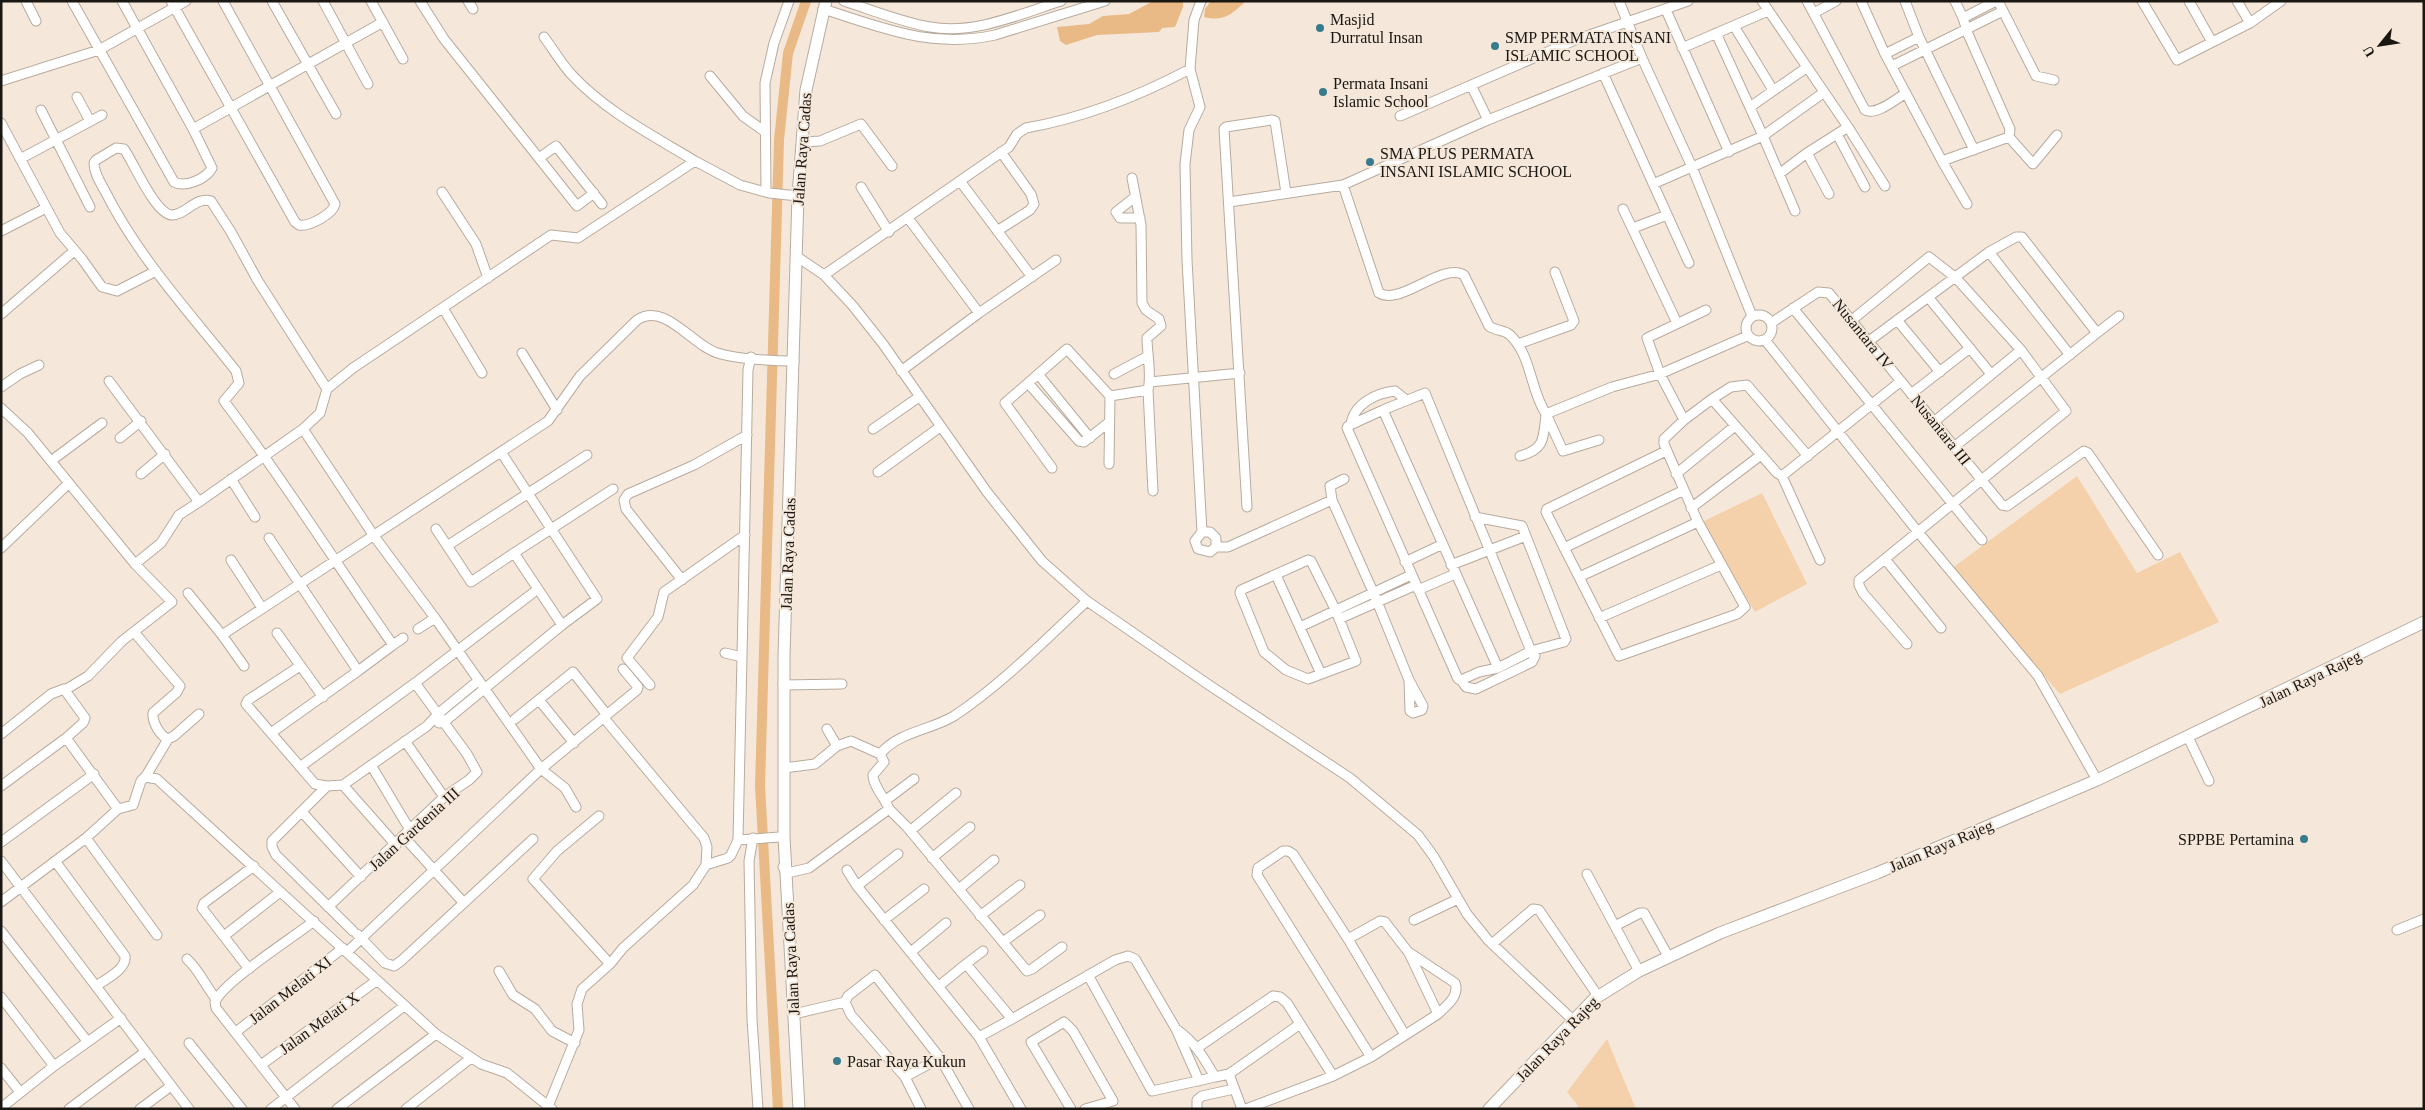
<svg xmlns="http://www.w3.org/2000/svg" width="2425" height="1110" font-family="'Times New Roman',serif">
<rect width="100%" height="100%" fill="#f5e8da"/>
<path fill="#f4d1ab" d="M2077 476 2137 573 2180 552 2219 622 2060 694 1951 569Z
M1762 493 1807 584 1755 612 1702 522Z
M1607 1039 1636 1109H1576L1578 1106 1567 1092Z"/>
<path fill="#e9ba86" d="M1153 1H1183V7L1175 27 1162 28 1159 32 1097 35 1066 45 1060 41 1057 27 1089 24 1103 16 1129 14Z
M1211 1H1246C1232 14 1224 22 1204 17L1205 9Z"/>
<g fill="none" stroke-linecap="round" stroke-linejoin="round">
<path stroke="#e9ba86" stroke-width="10" d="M778 1109 760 786 779 140 788 53 806 1"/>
<defs>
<path id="street" d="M26 1 36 21
M72 1 174 182C185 188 206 179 212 168L193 129 122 1
M171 1 295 222 299 225C309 227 333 214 335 204L223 1
M272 1 336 114
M323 1 368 84
M371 1 403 59
M420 1 444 39 577 206 594 193
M468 1 473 9
M844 1C872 10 901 22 930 27 974 35 1020 14 1061 1
M1201 1 1194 20 1190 69 1200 107 1189 130 1185 164 1187 260 1202 532 1195 541 1198 549 1210 552 1216 547V538L1210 532H1202
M1619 1 1642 58 1692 167 1752 316
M1762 1 1848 127 1807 153 1779 174
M1807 1 1865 110C1876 116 1896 99 1906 93
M1861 1 1885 54 1942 161 2009 137
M1905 1 1919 37 1974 150
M1955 1 1963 18 1996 1
M1998 1 2036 76 2054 80
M2142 1 2177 60 2250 23 2281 1
M2189 1 2212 42
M2237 1 2250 23
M823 9C884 28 931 49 995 35L1105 1
M1666 10 1729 152
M1814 13 1836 1
M1963 18 1968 34 2010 129 2009 137 2033 164 2057 135
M1734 26 1773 90
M1716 33 1763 136 1795 211
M544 37C553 49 561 63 571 74 605 111 652 135 695 161
M1682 48 1768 11
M1885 54 1919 37
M1892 66 2003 11
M1603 73 1689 263
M710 76 743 116 764 131
M1 81 99 50 186 1
M1471 85 1488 120
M77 97 90 121
M1750 107 1806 68
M41 110 90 207
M1400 116 1575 40 1688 1
M1 123 60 233 82 259 102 287 117 291 156 271
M1848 127 1885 186
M193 129 383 22
M1837 134 1865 187
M803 142 820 141 861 124 892 166
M1807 153 1829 194
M539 158 556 146 602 204
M20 159 102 115
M1942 161 1967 204
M1132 178 1141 225 1142 303 1146 310 1159 319 1161 326 1147 338C1147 354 1152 374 1148 390L1153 491
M960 181 1032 277
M1653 184 1763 136 1823 93
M1343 185 1488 120 1642 58
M861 187 889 232
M442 192 476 244 488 278
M766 192 765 83 774 43 789 1
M1135 197 1116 212 1120 218H1140
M1229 202 1343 185 1379 293C1401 306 1442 262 1464 275L1489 326C1496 331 1505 330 1510 335 1532 356 1530 390 1546 414L1612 387 1660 374 1747 336
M1623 209 1677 323
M908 218 979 313
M1633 228 1667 215
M1 231 46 208
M997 231 1030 210 1034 204 1031 194 1001 152
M796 256 824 275 853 306 883 344 987 492 1042 561 1087 601 1209 685 1350 778 1418 835 1434 857 1467 914 1488 940 1573 1020
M824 275 1009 147 1017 134 1026 128C1083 118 1139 96 1190 69
M1928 297 1991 374
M443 308 482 373
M1793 308 1982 540
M1706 310 1647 338 1660 374 1684 420 1712 399 1777 473 1782 476 1901 381
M1 314 74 251
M1746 328a13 13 0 1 1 26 0a13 13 0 1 1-26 0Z
M1852 320 1929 257 1956 278 2021 350 2066 411 1859 580V585L1863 593 1907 644
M1897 320 1940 372
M1771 323 1818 292 1829 293 2002 505 2007 506 2084 451 2088 453 2158 555
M2097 333 2119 316
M1765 340 1918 532 2038 676 2097 780
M1869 341 1989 252 2070 355
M1518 344 1571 325 1574 321 1555 272
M522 353 557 410
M901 371 979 313 1056 260
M1038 374 1090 438
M1114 374 1146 357
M109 381 199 502
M1150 382 1240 373
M1028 383 1079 441 1084 442 1108 423
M1 387 20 374 39 365
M327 389 258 281 231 232 211 201C196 196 186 215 172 215 155 214 134 163 124 149L116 148 96 160 94 163C94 173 100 182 105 191 138 257 190 313 236 371L239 383 224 401C284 480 336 564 393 645L403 638
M1911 394 1970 348
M1110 396 1148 390
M1712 399 1731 387 1747 385 1808 456
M1 408 28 433 135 564 172 602 122 641 88 676 65 690
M1383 410 1498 668 1479 672 1461 680 1458 679 1347 428 1348 426Z
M1383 410 1425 393 1531 651
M1546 414 1563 451 1599 440
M1935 421 2021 350
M1351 424C1354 404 1376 393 1395 391L1406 400
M303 429 374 536 435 618 541 769 347 952
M873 429 919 397
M120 438 141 421
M1954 447 2097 333 2022 237H2016L1989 252
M1666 451 1547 509 1546 512 1619 656 1737 614 1745 607 1698 522 1664 444V439L1684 420
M1520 456C1546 449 1543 437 1546 415
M51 461 102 423
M1052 468 1005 403 1067 349 1110 396 1109 464
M878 472 940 427
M141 474 165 454
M1676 474 1735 426
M1782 476 1820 560
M231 479 255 517
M1344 479 1330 486 1332 500 1374 594 1409 680 1423 706 1422 710 1413 713 1410 711 1409 680
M1247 507 1224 129 1226 127 1272 120 1275 121 1286 193
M1691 508 1761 455
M1475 517 1522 526 1566 639 1564 642 1531 651 1498 668
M436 529 471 582 514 553
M269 538 358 671 393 645
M447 546 587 455
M1216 547H1228L1332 500
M1 548 68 484
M1564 548 1684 490
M1885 559 1941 628
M231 560 262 608
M1308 560 1311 561 1336 611 1356 661 1308 679 1286 670 1264 652 1240 593 1241 590Z
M1405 562 1443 544
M135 564 161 543 179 515 199 502 303 429 320 413 327 389 353 368 551 235 578 238 695 161 740 185 769 193 798 196
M1451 565 1526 536
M1276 575 1321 674
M1579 577 1698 522
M682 580 626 509 624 500 628 494 694 465 747 435
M538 589 514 553 613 489
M1418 590 1455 574
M188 593 222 635 548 421 580 376 637 320C666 301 693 348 721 354 739 359 774 361 794 361
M1599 618 1721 565
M1339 619 1416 585
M1300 627 1411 575
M418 629 435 618
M134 632 180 686 177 692 153 713C152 722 160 736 168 739L174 736 199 714
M277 633 323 697
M222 635 244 666
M742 657 748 370 751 357
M300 666 248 700 246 704 315 784 327 786
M1461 680 1466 687 1476 689 1532 662 1535 656 1534 651
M650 685 627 658 658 617 664 592 745 535
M783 685 842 684
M539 700 574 743
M604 718 704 838 707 847 706 865
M515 719 573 672 607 715
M439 723 444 722 562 625
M827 729 837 746
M271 733 358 671
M1 734 51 694 64 689 85 718 83 723 66 738 118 809
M2188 737 2209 781
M405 741 444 797
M880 754 884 762 873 775C873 786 885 798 889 809
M371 765 410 830
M300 767 415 683
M784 768 815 764 837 746 851 741 880 754C900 731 929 731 954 716 1001 685 1045 640 1087 601
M146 776 168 739
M343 785 427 726 439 713 479 680
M1 786 66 738
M886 800 914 779
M576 807 565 788 541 769 637 690 638 687 623 669
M302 812 361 877
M599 816 557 851 533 879 610 964
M910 831 956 793
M404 837 463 902
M86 838 157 935
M753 838 749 861 752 1019 758 1109
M738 840 780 837
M1 842 94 774
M898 854 857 886 979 1037 1021 1109
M932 858 970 827
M1 861 189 1109
M55 861 125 956C127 969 106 979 96 986
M783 867 787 873 809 868 889 809 907 827 1027 971 1032 969 1062 947
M847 870 857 886
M1587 874 1639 971
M959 889 994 860
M1 902 86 838 118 809 133 805 141 781 145 777 157 779 436 1034 481 1064 507 1073 552 1109
M328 907 444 797 469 780 477 772 467 754 415 683 538 589 562 625 597 599 501 452
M980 916 1020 885
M884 920 924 889
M1414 920 1458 899
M1615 926 1640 913H1644L1668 956
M2397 930 2424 919
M1 931 87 1041
M353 931 276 855 272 847V841L327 786 343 785 396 845
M357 934 385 963 394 966 401 961 533 839
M224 936 280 892
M1003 942 1040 915
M1492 944 1533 909 1539 910 1598 996
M911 952 946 923
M1410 953 1455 983C1460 996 1446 1006 1438 1014
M187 959C199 970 205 985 216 999
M966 964 983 951
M249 969 202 908 204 903 254 866
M499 971 513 995 535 1009 552 1031 575 1043
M1088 975 1152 1091 1215 1077
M939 986 966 964 1012 1019 1115 960 1128 956 1135 959 1176 1029 1199 1081
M1 997 54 1066
M794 1014 845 1002
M1176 1029C1195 1042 1204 1058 1215 1077L1229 1074 1242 1109
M236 1032 343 948
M979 1037 1012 1019
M189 1043 242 1109
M1197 1048 1273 996 1280 997 1287 1003 1333 1076
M1371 1057 1257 875 1258 868 1283 851H1288L1293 854 1348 939 1405 1035
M261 1065 376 981
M1 1068 20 1092
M1229 1074 1300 1024
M905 1077 851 1015 845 1002 848 996 875 975 940 1058 969 1109
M1 1108 54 1066 121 1018
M69 1109 145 1052
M140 1109 171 1086
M271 1109 404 1006
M295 1109 216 1008 215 1002C223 982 294 937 314 921
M337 1109 436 1034
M406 1109 471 1058
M547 1109 579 1030 577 1004 582 989 610 964 623 948 693 885 706 865 728 858 731 855 738 840 742 657 725 653
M921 1109 905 1077 940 1058
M1071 1109 1031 1042 1064 1022 1073 1031 1113 1101 1085 1109
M1197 1109V1100L1202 1096 1234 1089
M1246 1109 1333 1076 1371 1057 1438 1014 1409 953 1385 922 1380 921 1348 939"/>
<path id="secondary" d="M799 1109 784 837V656L798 196 806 90 826 1
M1489 1109 1594 999 1639 971 1720 933 1877 873 2097 780 2424 622"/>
</defs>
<use href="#street" stroke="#b8ab9e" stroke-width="11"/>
<use href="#secondary" stroke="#b8ab9e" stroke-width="13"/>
<use href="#street" stroke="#fff" stroke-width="9"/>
<use href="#secondary" stroke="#fff" stroke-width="11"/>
</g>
<g fill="#387b8c" stroke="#f5e8da" stroke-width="2">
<circle cx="1320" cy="28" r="5"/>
<circle cx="1495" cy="46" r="5"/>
<circle cx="1323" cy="92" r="5"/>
<circle cx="1370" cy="162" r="5"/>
<circle cx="2304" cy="839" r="5"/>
<circle cx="837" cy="1061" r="5"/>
</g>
<g text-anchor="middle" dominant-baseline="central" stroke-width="4" stroke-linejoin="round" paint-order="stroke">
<g font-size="16" fill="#1a1611" stroke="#f5e8da" text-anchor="start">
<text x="1330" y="19">Masjid<tspan x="1330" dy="18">Durratul Insan</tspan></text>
<text x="1505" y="37">SMP PERMATA INSANI<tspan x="1505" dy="18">ISLAMIC SCHOOL</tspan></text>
<text x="1333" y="83">Permata Insani<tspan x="1333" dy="18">Islamic School</tspan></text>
<text x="1380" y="153">SMA PLUS PERMATA<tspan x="1380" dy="18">INSANI ISLAMIC SCHOOL</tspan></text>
<text x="2294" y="839" text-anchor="end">SPPBE Pertamina</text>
<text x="847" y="1061">Pasar Raya Kukun</text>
</g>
<g font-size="16" fill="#1a1611" stroke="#f5e8da">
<text transform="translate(802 149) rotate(-86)">Jalan Raya Cadas</text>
<text transform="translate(1863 334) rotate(51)">Nusantara IV</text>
<text transform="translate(1941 430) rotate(51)">Nusantara III</text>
<text transform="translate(788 554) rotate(-88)">Jalan Raya Cadas</text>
<text transform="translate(2310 679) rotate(-26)">Jalan Raya Rajeg</text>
<text transform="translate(414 829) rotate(-42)">Jalan Gardenia III</text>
<text transform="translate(1941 846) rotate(-23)">Jalan Raya Rajeg</text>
<text transform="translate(791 959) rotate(-93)">Jalan Raya Cadas</text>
<text transform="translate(290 990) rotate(-38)">Jalan Melati XI</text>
<text transform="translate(319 1023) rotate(-36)">Jalan Melati X</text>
<text transform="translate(1557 1039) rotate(-46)">Jalan Raya Rajeg</text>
</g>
</g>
<rect width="2425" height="1110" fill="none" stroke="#1a1611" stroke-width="5"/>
<g transform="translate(2380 45) rotate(240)" stroke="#f5e8da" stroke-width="4" paint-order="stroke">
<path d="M0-4L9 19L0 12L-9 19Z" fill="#1a1611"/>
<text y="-8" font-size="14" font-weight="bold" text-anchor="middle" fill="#1a1611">U</text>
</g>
</svg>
